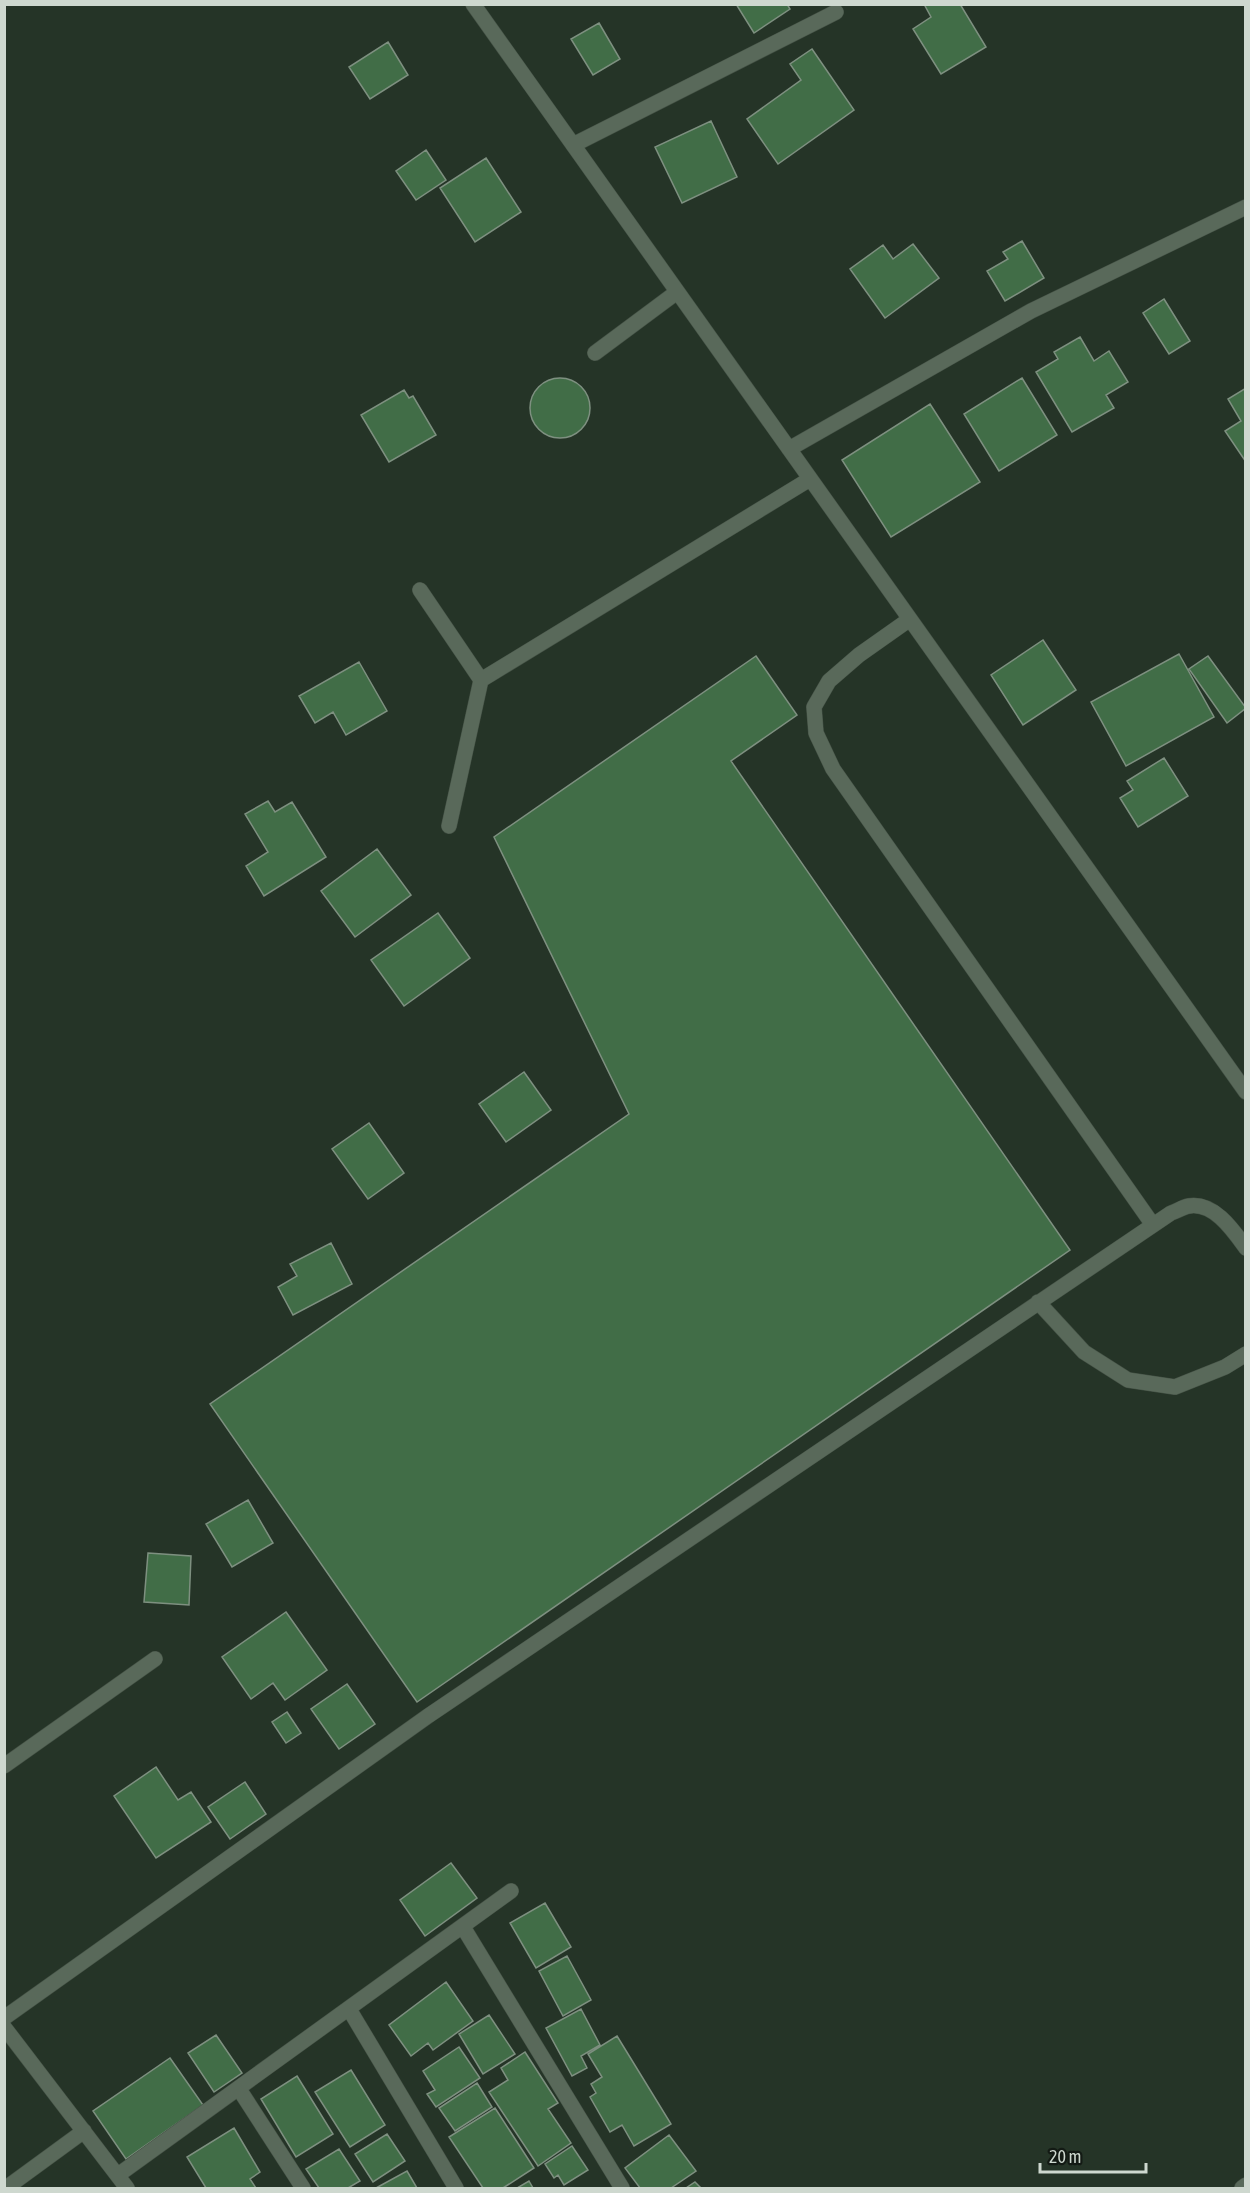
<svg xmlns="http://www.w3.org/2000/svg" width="1250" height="2193" font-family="'Asap Condensed',sans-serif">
<rect width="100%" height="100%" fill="#253427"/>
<path fill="#416d47" stroke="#7e9080" stroke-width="1.5" d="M736 4H787L790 9 754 33Z
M924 4H960L986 47 941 74 913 29 931 17Z
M599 23 620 59 593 75 571 39Z
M388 42 408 75 370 99 349 67Z
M812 49 854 110 778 164 747 119 801 80 790 64Z
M711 121 737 177 682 203 655 147Z
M426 150 446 180 416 200 396 171Z
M486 158 521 212 475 242 440 188Z
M1022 241 1044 278 1005 301 987 271 1008 259 1003 252Z
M913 244 939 278 885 318 850 269 883 245 893 259Z
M1164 299 1190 341 1169 354 1143 313Z
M1080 337 1094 361 1109 351 1128 382 1106 395 1114 408 1072 432 1036 372 1058 359 1054 352Z
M530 408a30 30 0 1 1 60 0a30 30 0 1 1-60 0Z
M1022 378 1057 435 999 471 964 414Z
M1246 388V462L1225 431 1241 421 1228 399Z
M404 390 409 398 413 396 436 435 389 462 361 415Z
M930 404 980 482 891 537 842 460Z
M1043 640 1076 690 1023 725 991 675Z
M1179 654 1214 717 1126 766 1091 702Z
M756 656 797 715 731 761 1070 1250 417 1702 210 1404 629 1114 494 837Z
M1208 656 1246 708 1227 723 1189 669Z
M359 662 387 711 346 735 333 712 315 723 299 696Z
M1164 758 1188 796 1138 827 1120 798 1133 790 1127 781Z
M268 801 275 812 292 802 326 857 264 896 246 866 268 852 245 814Z
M377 849 411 895 355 937 321 891Z
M438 913 470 958 404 1006 371 960Z
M524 1072 551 1110 506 1142 479 1104Z
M369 1123 404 1173 368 1199 332 1149Z
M331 1243 352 1284 293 1315 278 1287 297 1276 290 1264Z
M248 1500 273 1543 232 1567 206 1524Z
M148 1553 191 1556 189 1605 144 1602Z
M286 1612 327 1670 285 1700 273 1683 251 1699 222 1657Z
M347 1684 375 1724 339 1749 311 1709Z
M287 1712 301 1733 286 1743 272 1722Z
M156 1767 178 1800 191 1792 211 1822 156 1858 114 1796Z
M245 1782 266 1814 230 1839 208 1807Z
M451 1863 477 1898 425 1936 400 1900Z
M545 1903 571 1947 536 1968 510 1923Z
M567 1956 591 2000 563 2016 539 1971Z
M446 1982 473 2021 433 2050 428 2043 411 2056 389 2025Z
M581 2009 600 2045 581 2056 587 2068 572 2076 546 2028Z
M489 2015 515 2054 483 2074 459 2034Z
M216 2035 242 2073 214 2092 188 2053Z
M617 2036 671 2124 634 2146 622 2125 610 2132 590 2097 596 2093 591 2084 602 2077 588 2054Z
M459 2047 480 2078 436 2107 427 2094 435 2090 423 2071Z
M525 2052 558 2103 548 2109 571 2143 538 2166 489 2092 508 2080 501 2068Z
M170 2058 203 2105 126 2159 93 2111Z
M351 2070 385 2125 350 2147 315 2092Z
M297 2076 333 2134 296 2157 261 2099Z
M477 2083 492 2107 455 2131 439 2108Z
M495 2108 534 2168 503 2188H483L449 2137Z
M234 2128 260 2172 250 2179 256 2188H206L187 2157Z
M387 2134 405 2161 373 2182 355 2154Z
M669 2135 696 2171 671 2188H640L625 2168Z
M572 2146 588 2170 564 2185 558 2175 554 2178 545 2164Z
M339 2149 360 2181 348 2188H319L306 2169Z
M407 2171 417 2188H376Z
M529 2181 533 2188H517Z
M695 2182 701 2188H686Z"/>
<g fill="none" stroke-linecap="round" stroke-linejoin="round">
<defs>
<path id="minor" d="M473 4 1246 1092
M573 145 836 12
M595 353 677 292
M789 449 1031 311 1246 207
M420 590 481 680
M910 619 859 655 829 681 814 707 816 733 833 769 1153 1225
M449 826 481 680 810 479
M1038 1302 1084 1352 1128 1380 1175 1387 1225 1367 1246 1354
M4 1766 155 1659
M463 1927 622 2188
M349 2009 456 2188
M4 2018 428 1716 1171 1213C1177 1211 1183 1207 1189 1206 1214 1202 1233 1230 1246 1248
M4 2027 127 2188
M239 2089 303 2188
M118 2175 511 1891
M6 2188 84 2131
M1242 2188 1246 2185"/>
</defs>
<use href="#minor" stroke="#445145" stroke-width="16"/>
<use href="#minor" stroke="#59695a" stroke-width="15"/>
</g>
<rect width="1250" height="2193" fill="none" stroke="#ced8cf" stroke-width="12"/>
<path d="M1040 2163v9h106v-9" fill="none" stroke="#ced8cf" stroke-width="3"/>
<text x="1049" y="2163" font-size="18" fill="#ced8cf" stroke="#131a14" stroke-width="4.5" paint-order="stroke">20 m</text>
</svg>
